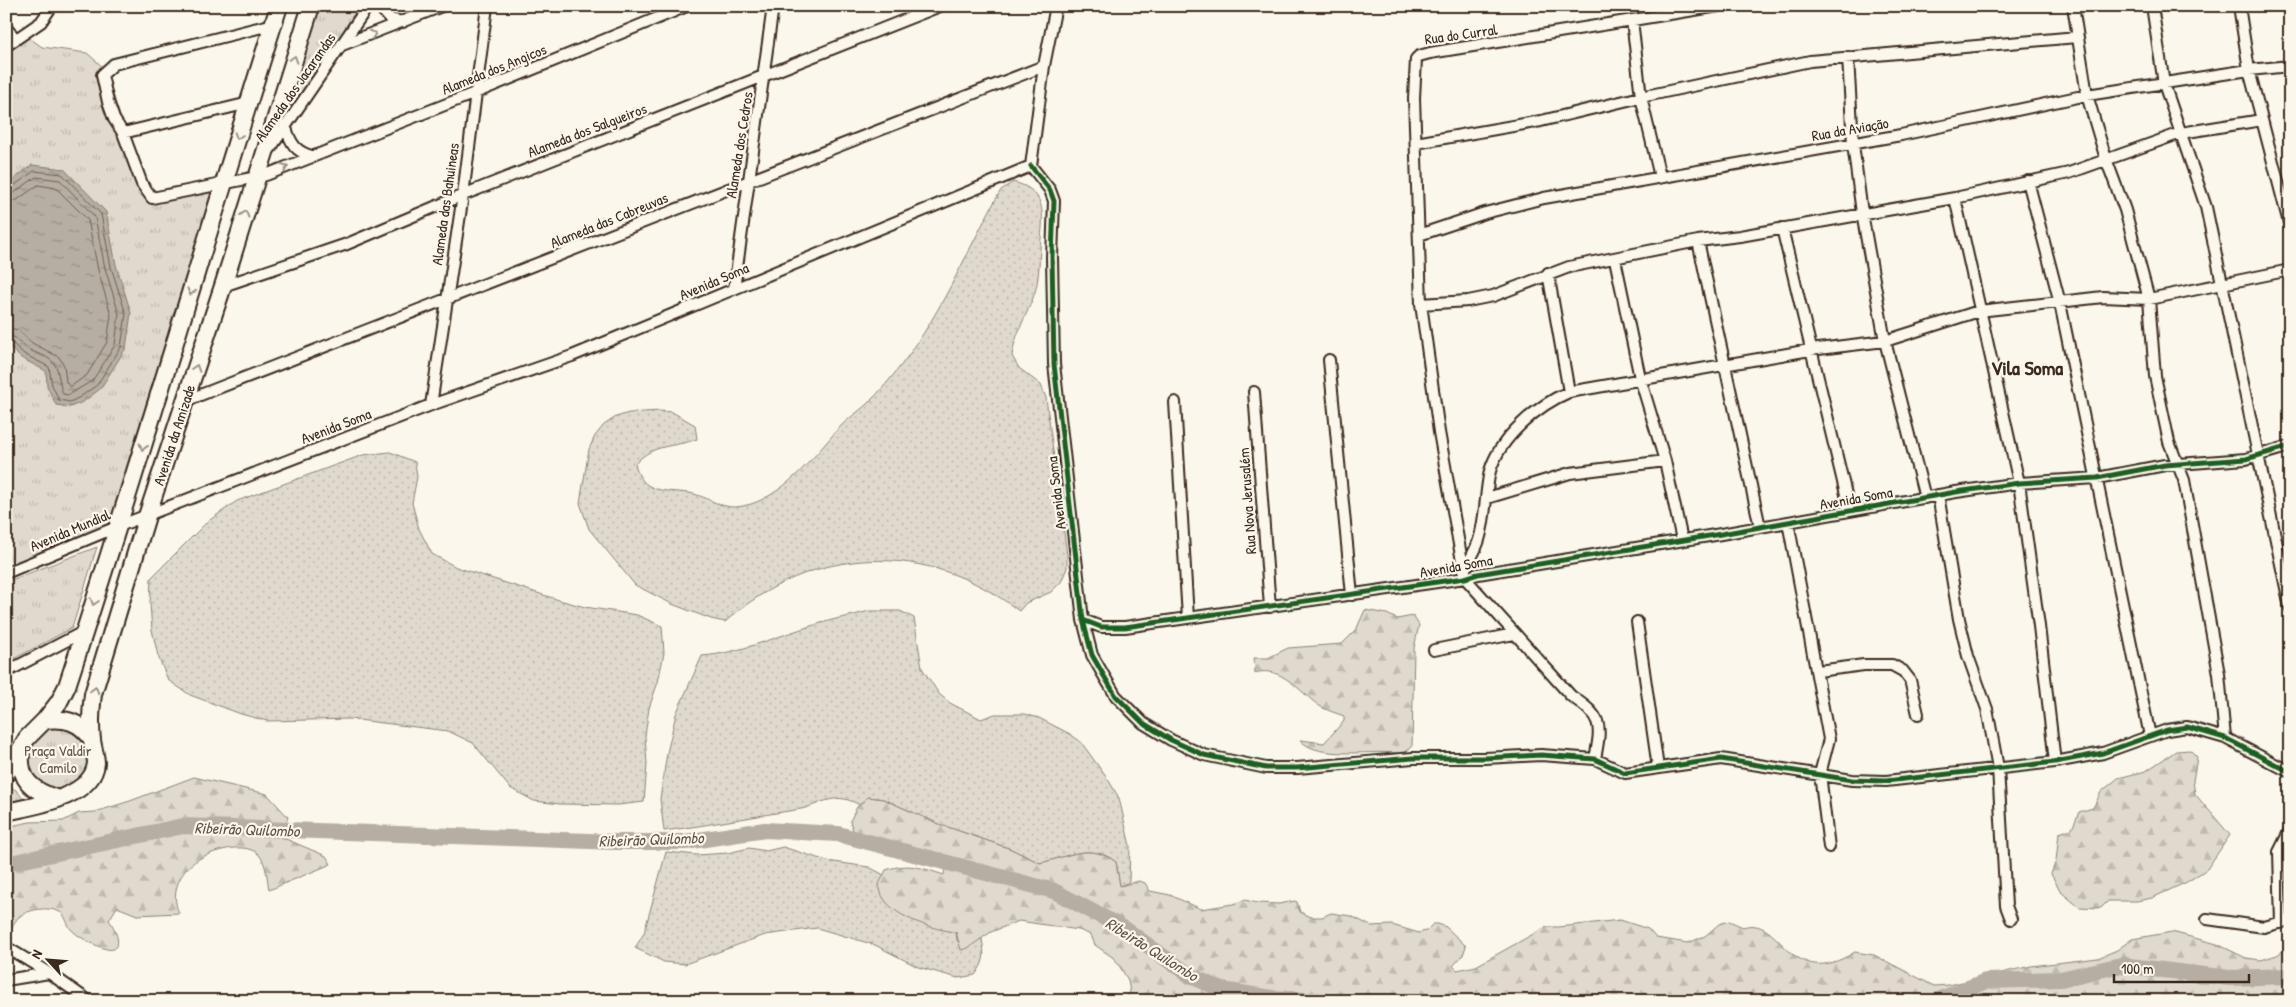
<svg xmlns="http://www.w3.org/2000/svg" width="2296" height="1007" font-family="'Patrick Hand',sans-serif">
<defs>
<pattern id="grass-dots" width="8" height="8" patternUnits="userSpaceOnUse" patternTransform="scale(1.25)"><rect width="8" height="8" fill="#dfd9ce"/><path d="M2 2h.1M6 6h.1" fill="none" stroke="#c0bab0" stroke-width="1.8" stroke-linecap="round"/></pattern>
<pattern id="forest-firs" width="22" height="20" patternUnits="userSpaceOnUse" patternTransform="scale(1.25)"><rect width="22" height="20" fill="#dfd9ce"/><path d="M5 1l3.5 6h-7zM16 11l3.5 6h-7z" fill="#c0bab0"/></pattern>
<pattern id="park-tufts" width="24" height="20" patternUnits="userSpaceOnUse" patternTransform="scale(1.25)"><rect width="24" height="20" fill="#dfd9ce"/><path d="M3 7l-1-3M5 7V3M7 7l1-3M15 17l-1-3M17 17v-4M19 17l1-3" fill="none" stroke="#c0bab0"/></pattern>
<pattern id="water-ripples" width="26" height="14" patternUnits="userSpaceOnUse" patternTransform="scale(1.25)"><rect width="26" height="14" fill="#b6aea2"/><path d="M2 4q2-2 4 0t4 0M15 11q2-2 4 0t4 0" fill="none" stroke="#958e83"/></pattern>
</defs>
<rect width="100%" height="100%" fill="#fbf7ec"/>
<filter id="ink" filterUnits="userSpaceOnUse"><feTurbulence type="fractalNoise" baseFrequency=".02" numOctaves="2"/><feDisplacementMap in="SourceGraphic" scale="10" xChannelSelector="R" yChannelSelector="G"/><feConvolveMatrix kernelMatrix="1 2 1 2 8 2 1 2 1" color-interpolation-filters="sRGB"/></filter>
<g filter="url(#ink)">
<path fill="url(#grass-dots)" stroke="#8d8276" d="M1013 182C1051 191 1042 220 1040 250 1039 263 1039 279 1035 292 1028 314 1015 332 1012 356L1019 368 1041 385 1046 398 1067 555V568L1061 582 1051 592 1026 603 1019 611C927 540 812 544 725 622L711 619 672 604 635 585 589 529 580 503 589 449 595 436 604 425 616 417 629 413 659 411 672 412 695 425 697 439C673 448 653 443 635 464 642 494 664 490 689 493 709 496 721 511 743 506 781 499 814 457 838 429 847 419 857 413 867 404 880 392 891 378 902 364 943 311 968 248 1001 190Z
M390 452 415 462 417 477 412 503 419 529 432 554 456 567 559 600 585 607 637 615 662 626 664 653 658 682 649 708 645 736 647 764 644 802 618 805 560 804 534 801 510 788 473 743 448 731 350 719 267 721 241 714 190 695 168 680 158 656 152 630 150 604 151 578 207 522 237 501 363 455Z
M869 611H900L914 618 922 668 939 694 950 703 981 719 995 714H1025L1039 718 1070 734 1081 742 1109 781 1119 798 1130 846 1129 882 1120 886 1116 862C1090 842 1069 857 1040 863L1011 849 939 824 883 799 868 797 860 805C852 801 843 797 834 799 823 800 812 807 801 809 755 816 710 825 664 831L660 799 667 753 676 714 702 656C743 653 781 634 821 623 837 618 853 616 869 611Z
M10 787 16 790 24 800 6 806V790Z
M783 847 827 861 869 867 884 875 948 931 956 932 957 941 982 939C985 955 985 962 975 975L958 978 918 967 875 945 817 928 765 935 685 964 664 962 635 948 644 933 666 852 697 855 728 853 749 848 766 851Z"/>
<path fill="url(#forest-firs)" stroke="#8d8276" d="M1365 610 1387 614 1397 619 1413 616 1419 625 1414 648 1412 747 1403 754C1375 748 1320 762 1300 740L1324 743 1344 721V716C1336 713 1325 710 1318 705 1300 692 1281 665 1255 673L1254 658H1268L1288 648 1342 644 1356 630Z
M2190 750 2197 757 2193 781 2195 794 2230 835 2207 869 2187 882 2152 898 2137 901H2108L2101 908 2079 907 2061 892 2051 874 2056 861 2059 833 2072 829 2079 812 2093 808 2101 792 2118 778 2146 771 2176 751Z
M194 777 267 794 288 817 281 837 326 856 331 864 269 890C267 879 267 866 260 856 247 839 205 852 192 864 177 876 171 896 179 913L137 915 117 907 109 920C116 929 127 956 103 948 94 945 76 936 70 928 66 922 66 916 60 912 49 906 28 909 19 917 13 922 10 933 6 940V827L30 822 63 821 79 813 95 812 130 801Z
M868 797 883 799 939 824 1011 849 1040 863C1069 857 1089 842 1116 862L1120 886 1139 881 1145 883 1150 891 1170 895 1201 909 1233 904 1245 900 1257 903 1279 904 1295 901 1297 902 1300 912 1311 917H1322L1331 913 1351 916 1371 926 1392 925 1419 933 1426 931 1433 924H1438L1446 927 1466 946 1463 955 1453 966 1457 970 1476 966 1546 927H1559L1620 920 1648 929 1656 938 1688 943 1705 936 1719 924 1729 921 1743 927C1783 914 1787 994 1855 952L1874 955 1934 986 1949 985 2031 966 2098 958 2117 950 2132 939 2172 932 2217 944 2246 958 2261 960 2277 955 2290 947V1001H1122L1130 993 1128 980 1115 959 1095 945 1091 935 1079 930 1019 921 991 932 968 948 961 950 956 932C935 930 896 918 884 899 881 895 880 889 879 884L886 870C909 862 922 868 944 875L946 858 932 851 886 846 856 839 850 821 857 807Z"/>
<path fill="url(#park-tufts)" stroke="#8d8276" d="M316 6H337L345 11H356L281 129Z
M24 34 42 47 87 53 105 69 147 200 217 188 113 528 6 570V151L11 147 6 139V47Z
M97 547 72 628 6 663V582Z
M60 725 79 732 91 751 88 774 60 792C31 783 26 778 27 748L49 726Z"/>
<path fill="url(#water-ripples)" stroke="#85796d" d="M32 165 64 169 106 212 116 265 131 313 126 348 100 389 83 402 70 407 56 405 47 386 46 371 21 358 6 344V185Z"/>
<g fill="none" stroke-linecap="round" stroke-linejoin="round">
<path stroke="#6c5f53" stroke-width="1" d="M6 189 11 188 34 171 62 174 101 214 111 267 126 314 121 347 97 385 80 397 70 402 59 400 52 385 49 367 24 354 11 342 6 341
M6 195 14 193 36 177 60 180 95 217 105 268 119 314 115 345 100 369 92 381 68 395 63 394C59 385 59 370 55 365 50 356 36 354 28 349 20 344 17 335 6 335
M6 202 17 200 38 185 56 188 88 220 98 270 111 315 107 342 87 375 70 387 66 382 64 365 59 357 32 343 18 330 6 327"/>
<path stroke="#b6aea2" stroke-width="16" d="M6 864 183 826 616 842H685L765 830 838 834 1054 891 1125 929 1189 975 1222 990 1272 998 1324 1001
M1936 1001 1986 981 2061 979 2121 965 2229 978 2290 976"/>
<defs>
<path id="minor" d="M379 6 390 19 403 22
M2073 6 2087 95 2106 159 2125 210 2149 299 2155 376 2169 442 2184 480 2219 674 2225 738
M2152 6 2164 84 2206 207 2290 607
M2239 6 2249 70 2290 227
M1632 20 1641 97 1660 177
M274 24 114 64 102 75 108 102 114 119 123 133 142 184 152 198 266 175 475 93 687 6
M6 28 16 39
M342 45 442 6
M6 46 41 22 52 6
M1848 57 1853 144 1862 213 1885 341 1925 498
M286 128C291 144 296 152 312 156
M123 133 249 103
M1416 143 1541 121 1641 97 1810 61 2077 37
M270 149 368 6
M1031 166 1050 190 1054 201 1052 257 1054 364 1083 620 1092 655 1104 676 1116 696 1143 723 1171 740 1204 755 1266 768H1297L1413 758H1485L1541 755 1595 759 1625 773 1721 759 1852 780 1886 781 2055 762 2103 753 2167 730 2187 727 2225 738 2290 772
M1031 166 1044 66 1056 6
M2028 181 2060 303 2150 736
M1955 198 2019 483 2039 626 2055 762
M1782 228 1850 511
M1419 235 1485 213 1544 198 1901 135 2087 95 2249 70 2290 66
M1698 241 1760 527
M1615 259 1640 378 1665 461 1682 540
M1548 273 1569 392
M223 286 347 244 463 195 940 6
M734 289 773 6
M1421 304 1468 301 1493 296 1569 267 1698 241 1740 236 1955 198 2069 173 2181 133 2262 120
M1329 360 1352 595
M1254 392 1270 607
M185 401 1044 66
M1175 402 1188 618
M431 405 463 195 487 6
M1938 495 1959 619 1968 656 1987 709 1998 768 2006 906 2011 919
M1487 498 1570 473 1665 461
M1788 522 1829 739 1820 774 1829 847
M1464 571C1469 561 1476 550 1479 540 1486 518 1485 493 1490 471 1500 437 1538 405 1569 392L1810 350 1885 341 1979 311 2103 297 2149 299 2290 270
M6 573 119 526 431 405 572 356 1031 166
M1083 620 1101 627H1125L1465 578 1478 574 1721 534 1956 492 2019 483 2097 478 2165 465 2246 459 2290 446
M1637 622 1658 768
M1434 650 1514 634
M1818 671 1864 665H1892L1903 671 1910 680 1918 714
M6 672 85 631
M1595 759C1602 723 1602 717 1571 696L1465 578 1439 432 1421 304 1414 98 1416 59 1419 56 1430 53 1719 6
M2207 919 2264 927 2290 920
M2281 923 2279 852 2290 830
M6 947 49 973 6 980
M49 973 89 1001"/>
<path id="primary" d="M45 720C66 718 79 721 92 739
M21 750C18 780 32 791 58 799
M6 774 27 738 45 720 59 702 67 686C141 460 207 233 279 6
M6 812C32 806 93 798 96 763 96 756 93 748 92 740 90 725 91 710 93 694L147 516 223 286 311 6"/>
</defs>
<use href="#minor" stroke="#3b2a1e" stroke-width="14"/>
<use href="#primary" stroke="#3b2a1e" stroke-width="20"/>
<use href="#minor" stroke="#fbf7ec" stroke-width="10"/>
<use href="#primary" stroke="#fbf7ec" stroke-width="16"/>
<defs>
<path id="cycleway" d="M1031 166 1050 190 1054 201 1052 257 1054 364 1083 620 1092 655 1104 676 1116 696 1143 723 1171 740 1204 755 1266 768H1297L1413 758H1485L1541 755 1595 759 1625 773 1721 759 1852 780 1886 781 2055 762 2103 753 2167 730 2187 727 2225 738 2290 772
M1083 620 1101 627H1125L1465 578 1478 574 1721 534 1956 492 2019 483 2097 478 2165 465 2246 459 2290 446"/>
</defs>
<use href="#cycleway" stroke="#fbf7ec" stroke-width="8"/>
<use href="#cycleway" stroke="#1b5e20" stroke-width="5"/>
</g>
<defs><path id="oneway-chevron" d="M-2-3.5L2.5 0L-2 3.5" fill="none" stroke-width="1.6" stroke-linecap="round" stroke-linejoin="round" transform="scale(1.25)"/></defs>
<g stroke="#9b9085">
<use href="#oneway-chevron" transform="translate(373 34) rotate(-20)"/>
<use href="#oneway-chevron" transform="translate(294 59) rotate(-72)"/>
<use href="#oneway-chevron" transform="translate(238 136) rotate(108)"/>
<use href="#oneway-chevron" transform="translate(285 167) rotate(-22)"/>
<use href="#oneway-chevron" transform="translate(245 214) rotate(-73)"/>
<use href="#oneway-chevron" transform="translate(191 292) rotate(106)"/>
<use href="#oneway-chevron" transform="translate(196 368) rotate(-72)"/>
<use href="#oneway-chevron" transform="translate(143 447) rotate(107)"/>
<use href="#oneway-chevron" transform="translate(94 602) rotate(108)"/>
<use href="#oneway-chevron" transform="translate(95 690) rotate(-75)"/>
</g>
</g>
<g text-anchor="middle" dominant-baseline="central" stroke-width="4.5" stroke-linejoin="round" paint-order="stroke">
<g font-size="15" fill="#3b2a1e" stroke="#fbf7ec">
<text transform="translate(1461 34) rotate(-8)">Rua do Curral</text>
<text transform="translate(494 69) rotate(-22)">Alameda dos Angicos</text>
<text transform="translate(295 87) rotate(-55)">Alameda dos Jacarandas</text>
<text transform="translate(1850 129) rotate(-10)">Rua da Aviação</text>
<text transform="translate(587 130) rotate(-21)">Alameda dos Salgueiros</text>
<text transform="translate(739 145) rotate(-81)">Alameda dos Cedros</text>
<text transform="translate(445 204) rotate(-82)">Alameda das Bahuineas</text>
<text transform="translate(609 220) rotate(-22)">Alameda das Cabreuvas</text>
<text transform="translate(714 281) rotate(-23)">Avenida Soma</text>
<text transform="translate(336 426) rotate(-21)">Avenida Soma</text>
<text transform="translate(174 435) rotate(-72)">Avenida da Amizade</text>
<text transform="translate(1056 493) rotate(-97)">Avenida Soma</text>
<text transform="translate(1856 498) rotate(-10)">Avenida Soma</text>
<text transform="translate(1247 501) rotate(-94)">Rua Nova Jerusalém</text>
<text transform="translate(70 530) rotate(-23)">Avenida Mundial</text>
<text transform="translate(1456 566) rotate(-10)">Avenida Soma</text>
</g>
<g font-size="15" fill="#64564a" stroke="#fbf7ec">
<text x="58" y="750">Praça Valdir<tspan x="58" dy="17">Camilo</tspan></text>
</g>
<g font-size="16" font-style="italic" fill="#605246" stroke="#fbf7ec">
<text transform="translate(247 829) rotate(2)">Ribeirão Quilombo</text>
<text transform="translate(651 839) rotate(-2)">Ribeirão Quilombo</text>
<text transform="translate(1152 949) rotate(32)">Ribeirão Quilombo</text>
</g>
<g font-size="20" font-weight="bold" fill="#3b2a1e" stroke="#fbf7ec">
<text x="2027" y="367">Vila Soma</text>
</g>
</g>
<rect width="2296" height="1007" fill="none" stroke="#fbf7ec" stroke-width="25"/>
<rect x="12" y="12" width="2271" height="982" fill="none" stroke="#3b2a1e" stroke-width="2" filter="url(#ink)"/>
<g transform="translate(48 960) rotate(296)" stroke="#fbf7ec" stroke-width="4" paint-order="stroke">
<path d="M0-4L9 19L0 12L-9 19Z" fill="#3b2a1e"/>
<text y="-8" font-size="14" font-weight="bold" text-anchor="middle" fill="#3b2a1e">N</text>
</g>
<path d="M2114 974v8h135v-8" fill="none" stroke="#3b2a1e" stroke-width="2.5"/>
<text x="2121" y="974" font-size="15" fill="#3b2a1e" stroke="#fbf7ec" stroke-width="4" paint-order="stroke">100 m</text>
</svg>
